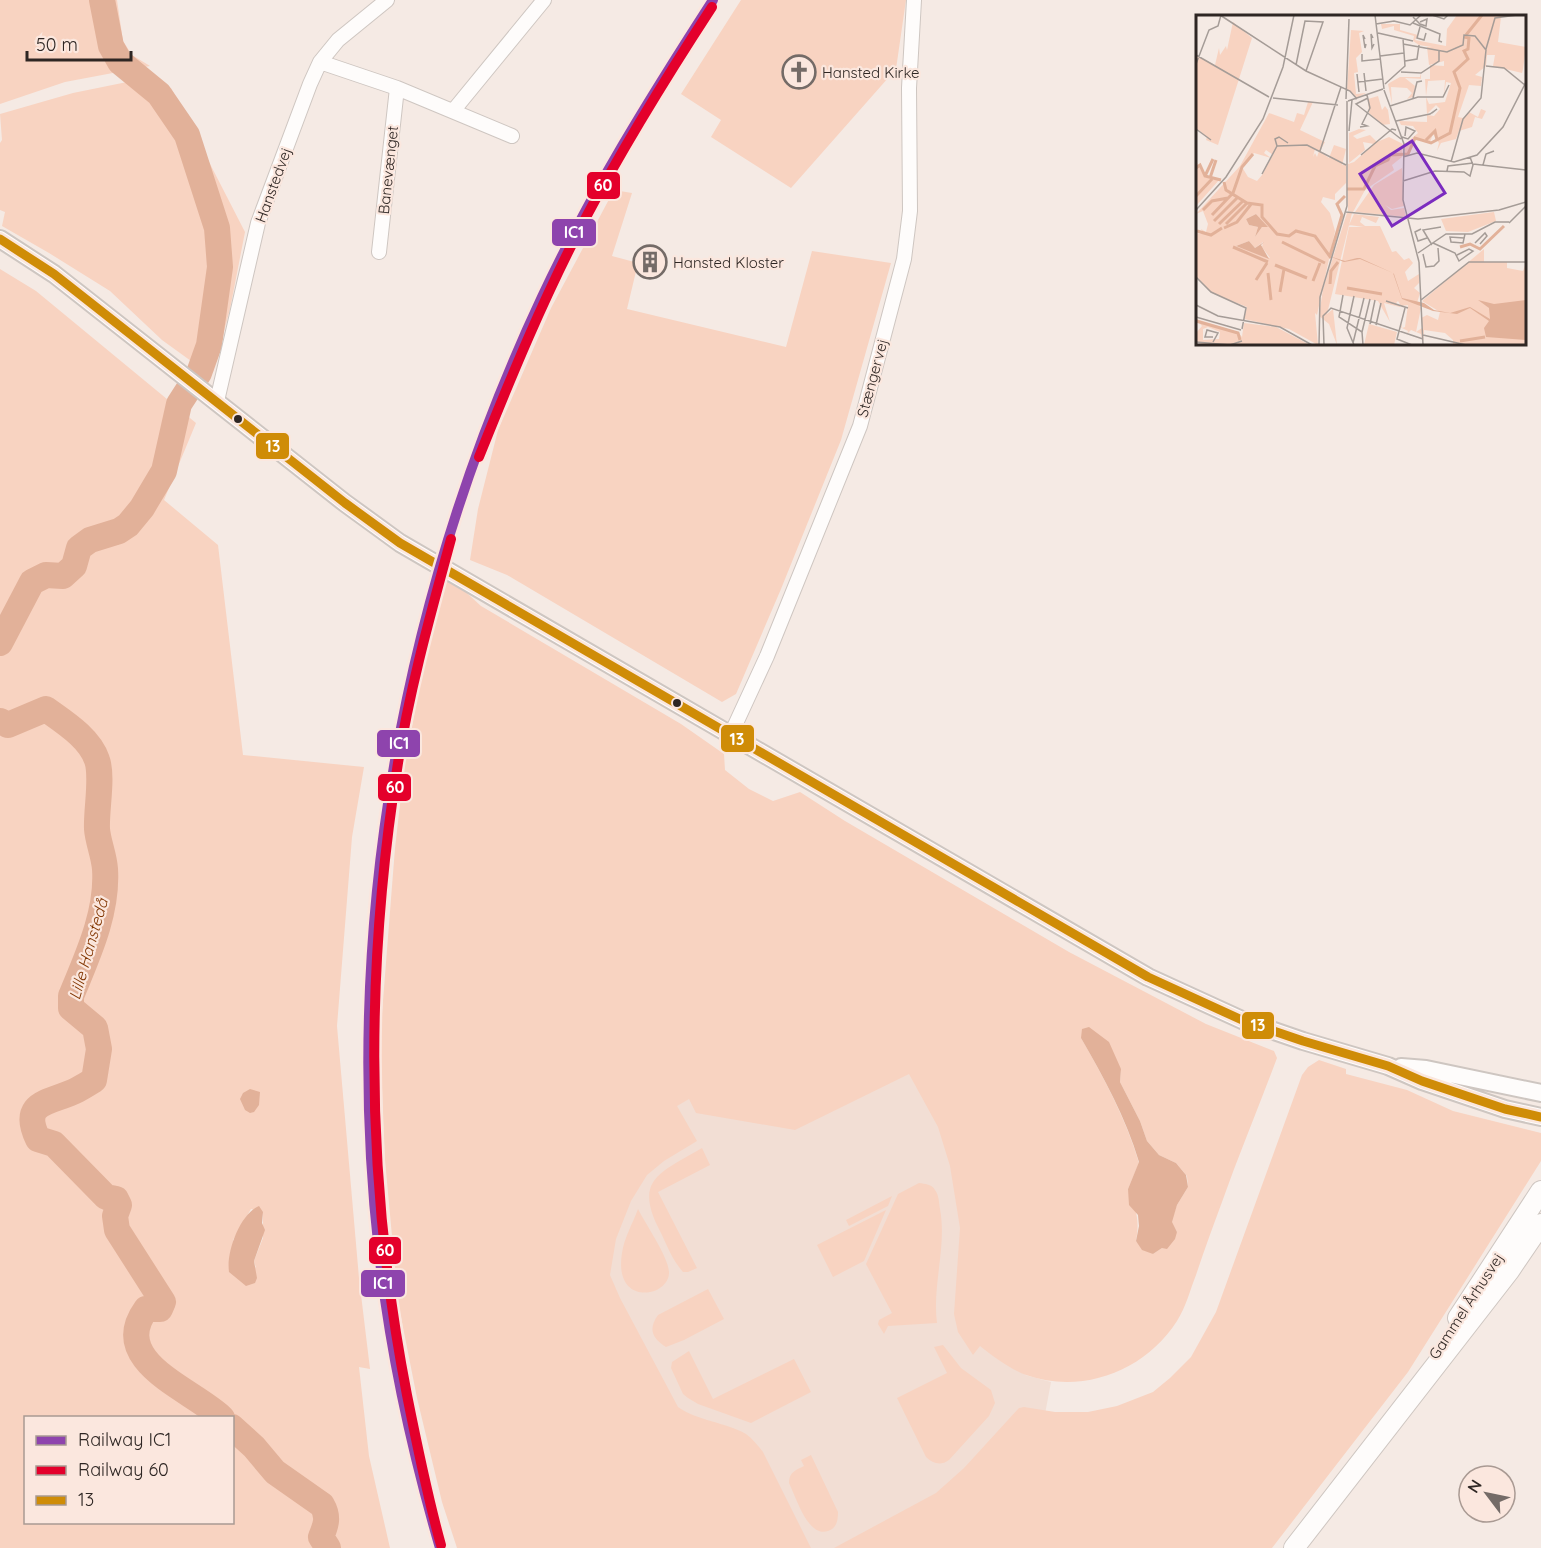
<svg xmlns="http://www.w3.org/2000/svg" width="1541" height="1548" font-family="Quicksand,sans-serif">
<rect width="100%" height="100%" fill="#f5eae4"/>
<path fill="#f2ded4" d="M527 922 907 1035 1025 1375 1051 1382 1039 1446 951 1548H790L665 1417 587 1279Z"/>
<path fill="#f8d3c1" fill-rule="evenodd" d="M0 0H117L123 41 132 55 150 66 65 82 0 104Z
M741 0H906L896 69 791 188 711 137 721 120 681 94Z
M132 81 171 88 245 232 230 309 213 372 191 361 162 340 110 291 49 253 2 226 5 212 0 210V143L2 140 0 114 73 93Z
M614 190 632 193 612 256 638 263 627 309 786 347 812 251 891 263 841 440 781 589 736 694 722 702 507 575 470 560 478 509 498 430 551 308Z
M0 269 36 291 196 423 164 500 218 545 243 755 364 767 352 837 337 1026 359 1278 370 1369 359 1367 369 1456 390 1548H0ZM251 1209 263 1212V1238L254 1261 256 1268 233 1240ZM26 1418H232V1522H26Z
M445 578 457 584 481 606 681 724 724 754 725 770 749 789 773 801 800 792 845 821 1069 952 1206 1024 1274 1051 1277 1058C1259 1106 1239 1154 1222 1202 1213 1226 1204 1251 1196 1275 1190 1290 1186 1307 1177 1321 1145 1371 1082 1395 1026 1375 1010 1369 994 1357 980 1346L973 1355 958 1332 954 1314 960 1228 950 1166 938 1127 909 1074 795 1130 696 1113 689 1099 677 1106 697 1141 664 1161 647 1175 631 1201 616 1239 610 1275 620 1298 678 1407C698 1421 725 1422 746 1434 753 1439 758 1446 763 1452L811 1548H457L442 1502 417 1398 398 1302 385 1160 380 1039 395 848 405 761 428 644ZM1081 1038 1121 1069 1120 1082 1140 1121 1147 1141 1159 1155 1176 1163 1187 1176 1188 1187 1177 1205 1171 1222 1177 1232 1162 1248 1153 1254 1136 1241C1140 1219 1136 1210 1128 1189L1139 1163C1126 1119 1104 1078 1081 1038Z
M1319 1060 1346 1069V1074L1407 1090 1453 1111 1541 1133V1161L1408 1372 1272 1548H834L936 1493 964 1468 1019 1408 1024 1407 1055 1412H1088L1117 1406 1153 1392 1170 1378 1191 1357 1216 1312 1302 1075 1308 1067Z
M702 1148 710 1165 658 1192 697 1268 688 1272H683C672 1260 667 1245 660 1231 633 1179 660 1173 702 1148Z
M919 1183C925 1184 932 1184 935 1190 939 1195 939 1203 940 1209 947 1247 932 1285 937 1323L888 1326 884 1334 878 1324 879 1320 892 1313 866 1264 898 1194Z
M892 1196 888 1206 849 1226 846 1220Z
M638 1209C645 1223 669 1258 669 1272 670 1297 613 1308 622 1253 624 1238 633 1223 638 1209Z
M886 1210 864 1261 833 1277 817 1245Z
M708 1289 724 1319 684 1340 666 1347C652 1338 648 1329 658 1315Z
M943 1345 961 1368 991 1390 995 1403 989 1416 949 1460C941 1466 933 1464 926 1457L897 1398 947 1373 934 1347Z
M689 1351 713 1399 794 1359 811 1392 751 1423 698 1404 688 1398 683 1394 671 1368 672 1362Z
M811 1455 838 1512C838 1520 837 1528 828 1531 808 1538 796 1497 789 1483 789 1472 796 1470 804 1466L801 1460Z"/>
<path fill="#e2b199" d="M1089 1027 1109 1042 1121 1069 1120 1082 1140 1121 1147 1141 1159 1155 1176 1163 1186 1175 1188 1187 1177 1205 1172 1222 1177 1232 1175 1239 1167 1249 1162 1248 1153 1254 1142 1250 1136 1241 1139 1226 1138 1215 1129 1205 1128 1189 1139 1162C1126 1118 1104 1078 1081 1038L1082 1029Z
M250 1089 260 1092 259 1105 254 1112 250 1113 245 1110 240 1099 243 1093Z
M259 1206 263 1212 262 1223 265 1230 254 1261 257 1278 255 1283 246 1286 229 1272C226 1252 240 1214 259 1206Z"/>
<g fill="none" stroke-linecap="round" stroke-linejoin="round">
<path stroke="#e2b199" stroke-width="26" d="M0 643 32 582 46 575 63 576 74 566 79 548 90 540 119 531 128 525 142 508 164 471 179 404 199 373 209 345 220 267 217 228 187 135 159 94 120 62 111 46 102 0
M0 721 8 725 46 709C64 722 90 738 97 760 103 777 96 810 97 829 98 842 104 855 105 869 108 913 87 957 71 996V1008L95 1028 99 1049 94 1080C89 1083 83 1087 77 1090 52 1103 19 1100 38 1139L54 1144 106 1197 116 1199 119 1205 115 1216 117 1230 163 1302 160 1309H146C108 1362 192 1389 222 1418
M232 1427 254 1447 275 1472 322 1505C329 1517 326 1525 321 1537L328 1548"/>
<defs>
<path id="minor" d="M320 62 397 88 512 136
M453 111 544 0
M379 252 397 88
M217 401 258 223 310 84 320 62 338 40 387 0
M731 734 767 656 860 426 904 259 910 211 909 88 914 0"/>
<path id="tertiary" d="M0 239 54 274 345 503 400 543 1148 977 1242 1020 1303 1041 1388 1066 1422 1081 1505 1109 1541 1117
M1401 1067 1426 1069 1541 1093"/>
<path id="secondary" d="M1458 1318 1541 1191
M1294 1548 1509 1271 1541 1224"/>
</defs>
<use href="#minor" stroke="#cec6c1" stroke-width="16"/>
<use href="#tertiary" stroke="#cec6c1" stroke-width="20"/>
<use href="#secondary" stroke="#cec6c1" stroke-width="22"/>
<use href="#minor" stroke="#fefcfb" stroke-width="14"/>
<use href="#tertiary" stroke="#fefcfb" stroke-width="16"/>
<use href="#secondary" stroke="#fefcfb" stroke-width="20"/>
<defs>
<path id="bus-1" d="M0 239 54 274 345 503 400 543 1148 977 1242 1020 1303 1041 1388 1066 1422 1081 1505 1109 1541 1117"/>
</defs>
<use href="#bus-1" stroke="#fbe7de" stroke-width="14"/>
<use href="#bus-1" stroke="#cf8c07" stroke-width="9"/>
<defs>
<path id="rail-1" d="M440 1548C412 1452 390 1352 379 1252 342 926 403 593 542 297 590 194 651 96 713 0"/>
<path id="rail-2" d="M479 457C511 377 544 297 584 221 623 147 667 76 712 7
M441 1545C427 1495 417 1445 407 1395 366 1185 364 975 398 763 410 687 431 613 451 539"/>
</defs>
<use href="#rail-1" stroke="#fbe7de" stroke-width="15"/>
<use href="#rail-2" stroke="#fbe7de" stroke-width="15"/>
<use href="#rail-1" stroke="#8e44ad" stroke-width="10"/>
<use href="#rail-2" stroke="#e4002b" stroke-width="10"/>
</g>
<defs>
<symbol id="church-ring" viewBox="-11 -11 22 22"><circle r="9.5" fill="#fbe7de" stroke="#746b67" stroke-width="1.5"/><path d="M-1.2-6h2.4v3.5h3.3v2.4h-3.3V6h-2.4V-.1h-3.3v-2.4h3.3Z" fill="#746b67"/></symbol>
<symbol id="building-ring" viewBox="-11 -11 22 22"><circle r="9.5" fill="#fbe7de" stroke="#746b67" stroke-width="1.5"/><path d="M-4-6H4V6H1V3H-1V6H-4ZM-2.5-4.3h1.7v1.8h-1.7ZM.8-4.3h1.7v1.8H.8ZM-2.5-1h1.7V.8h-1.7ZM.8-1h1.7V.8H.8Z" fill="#746b67"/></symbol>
</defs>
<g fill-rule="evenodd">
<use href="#church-ring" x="780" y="53" width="38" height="38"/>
<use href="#building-ring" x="631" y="243" width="38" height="38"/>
</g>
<g fill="#2e2623" stroke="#fbe7de" stroke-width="2">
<circle cx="238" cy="419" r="5"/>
<circle cx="677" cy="703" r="5"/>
</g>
<g text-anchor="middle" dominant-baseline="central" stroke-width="4.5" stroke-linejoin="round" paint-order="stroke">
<g font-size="15" fill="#2e2623" stroke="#fbe7de" text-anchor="start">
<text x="822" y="72">Hansted Kirke</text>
<text x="673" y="262">Hansted Kloster</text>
</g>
<g font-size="15" fill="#2e2623" stroke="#fbe7de">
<text transform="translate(388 170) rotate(-84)">Banevænget</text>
<text transform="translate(273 185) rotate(-70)">Hanstedvej</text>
<text transform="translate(872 378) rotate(-75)">Stængervej</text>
<text transform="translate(1466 1306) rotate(-57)">Gammel Århusvej</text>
</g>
<g font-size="16" font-style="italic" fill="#813500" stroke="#fbe7de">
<text transform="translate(88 949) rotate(-74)">Lille Hanstedå</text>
</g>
</g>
<g transform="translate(1196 15)">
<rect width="330" height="330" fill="#f5eae4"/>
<path d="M261 0H320L305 2 302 27 330 32 327 54 326 58 297 51 299 40H291L290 51 279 60 286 62 285 71 273 70 262 102 267 103 273 97 282 102 285 94 290 96 286 104 279 102 276 112 263 116 260 124 245 128 241 136 243 128 237 119 234 127 220 124 213 139 208 141 209 129 222 118 217 111 205 110 203 106 231 107V100L238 101 244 94 240 90 231 99 230 82 233 89 249 87 255 68 250 67 248 81 249 65 232 66 230 81 229 64 209 63 219 71 217 82 211 84 216 78 211 73 195 72 196 89 192 69 195 67 204 62H224L225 58V64H234V50L248 51V46L233 50 231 32H236L223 30 217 26 218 21 198 15V11L186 14 185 9H204V15L222 20 219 25 250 31 251 14ZM37 7 56 23 22 130 10 125 11 122 0 113V40L19 50 23 33 24 40 30 31 31 35ZM155 15 168 16 163 18 166 37 160 43 162 57 158 58 160 79 170 78 161 83 151 74ZM182 81 186 95 189 91 192 95 194 109 186 110 173 98 172 84ZM112 87H117L104 115 129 127 124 136 119 134 117 142 119 138 121 142 123 136 133 143 138 130 150 134 146 150H150V168L139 179V185L127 182 125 187 134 198 139 216 121 300 119 298 122 330 93 314 48 304 51 292 16 278 0 261V218L7 219 5 214 10 217 12 209 7 196 0 199 44 151 73 98 98 107 101 98 108 100ZM70 135 77 140 66 160 61 166 52 162 46 152 58 138 75 143 68 138ZM60 199 71 212H66L59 222 62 212 53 210 50 204ZM53 226 59 233 67 227 66 232 74 243 40 231ZM163 114 170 115 157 121 161 124 174 120 181 127 193 122 207 129 206 142 196 150 198 155 169 175 157 197 152 196V149L158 147 178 129 167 127 169 135 153 148V118ZM0 146 8 160 24 164 0 191ZM206 153 208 191 196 194 189 190 195 195 208 193 210 202 159 197 178 170ZM298 197 300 206 272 217 250 216 245 204ZM151 198H156L131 299 137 294 141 330 133 309 123 301 127 274ZM158 199 183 202 180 208 166 202 164 207 169 211H184L196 237 200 236 208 245 213 243 217 248 209 257 212 266 223 259V268L218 273 224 278 221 288 225 293 220 317 226 313 225 299V303L231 300 242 305 244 297 226 286 288 234V247H311V253L327 256 330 248V330H257V325L249 318 228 315 227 327 225 319 215 315 211 319 212 316 204 312 205 308 206 313 209 312 212 290 205 291 202 286 200 288 204 291V292L188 288 194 307 182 286 139 279 153 212H168L153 210ZM0 304 42 317 46 322 48 308 80 312 114 330 6 329 0 327V318L6 311ZM12 312 24 317 23 324 7 325V314ZM173 309 201 317 198 330H168Z" fill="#f8d3c1" fill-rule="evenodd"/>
<path d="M60 199 72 212H66L59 222 62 212 53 210 50 204ZM53 226 59 233 68 227 65 230 73 244 40 231ZM133 241 149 246 161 243H164L197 258 198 259 206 283 228 288 238 295 254 298 274 292 294 304 293 293 282 285 298 289 330 285V325L290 322 288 313 293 306 274 293 261 299 237 296 206 284 197 258 164 244 148 247Z" fill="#e2b199"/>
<path fill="none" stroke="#e2b199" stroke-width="3" d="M270 20 286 0M230 125 239 116 241 125M0 153 4 150 9 161 25 165M9 161 17 144M14 163 20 145M28 167 30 175 51 188 66 190V202L81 219 93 221 100 216 119 221 135 243M151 174H168L179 151 192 145 194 140 212 139 219 123 235 128 254 118 264 73 258 57 272 44 268 36 272 34 273 23 268 22M37 178 46 152 57 139M0 181 16 164M7 195 16 186 32 183M16 200 36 179M18 206 42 182M23 209 48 185M30 209 51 188M28 213 41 207 56 188M1 216 15 220 26 213M86 227 129 248M37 232 72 247M264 232 274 229 284 234 308 211M134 241 146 200 141 189 149 181M79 250 111 263M72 258 75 285M60 265 71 248M117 266 124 248M134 269 135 256 142 247M151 273 186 279M84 277 88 254M0 306 42 318 44 325M264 326 289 322"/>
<path fill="none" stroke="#a59c97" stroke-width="1.5" d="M24 0 110 56 154 76 161 84M179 0 188 74M236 0 248 4 252 0M217 2 224 9 230 11 231 4 224 7M217 8 244 19 243 26 246 27M180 9 198 6 214 10 225 0M224 12 221 23 228 25 230 18M182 18 217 26M177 23 175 19 176 33 178 29M169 24 167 20 169 33 170 29M207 29 251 37 267 30 268 20 279 21 290 35 285 83 267 104 255 147M290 34 299 3 321 0M166 39V46L185 44M0 40 73 82M184 41 208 38M209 46 221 44 223 30M0 49 13 15 22 11 25 0M100 50 109 6 127 7 110 56M290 51 308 53 330 71M205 57 225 58 243 46V36M168 58 170 76M161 59 163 77M162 67 187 64M189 69 209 51 207 24M188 75 208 129 207 185 223 247M77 83 142 90M172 83 160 89 205 124M217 83 221 67 226 66M150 84 153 4M152 86 187 74M194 91 222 82H247L253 70M200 106 234 99 241 94 236 98M164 112 171 111 166 109 174 93 171 80M0 114 15 125M153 116 156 85M206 122 212 124 219 116 210 112 209 121M81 131 111 130 150 150M124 136 145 72M165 140 196 114 200 115M207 142 221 138 258 147 281 140 307 112 330 67M277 149 330 155M287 150 290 139 298 136M251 156 252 151 277 148M66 159 81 131 79 124 83 122 92 128M207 166 239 156 268 157 274 161 277 150 274 142M0 195 30 162 67 104 87 52 98 0M150 197 222 204 303 195 330 187M313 208 330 191M225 214 219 217 222 226 231 223M268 223 254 222 255 227 267 228 269 219M237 228 259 238 263 246 277 236 273 234 261 240M279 228 289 218 291 221 284 229M236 230 227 215 245 212M222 238 250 219H276L299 207H313M227 239 230 252 238 251 243 246 242 233M223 247 227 330M0 262 15 277 50 293 46 314M147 280 143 302 166 317 167 330M158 281 151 313 158 330M225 285 273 247H330M190 286 212 293M0 290 22 301 84 312 116 330M209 293 201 324 216 330M0 302 45 315M174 309 179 285M180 310 185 288M166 317 174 284M227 320 270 330M17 322H9L11 315 22 318 17 327M0 327 34 330 46 326M157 328 168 283M123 330 124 282 151 191V86M128 330 127 301 135 293 227 324"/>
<path fill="#7b2cbf" fill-opacity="0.15" stroke="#7b2cbf" stroke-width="3" d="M216 126 249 178 196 211 164 159Z"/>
<rect width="330" height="330" fill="none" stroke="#2e2623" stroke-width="3"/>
</g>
<g stroke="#fbe7de" stroke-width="2">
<rect x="586" y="171" width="35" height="29" rx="6" fill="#e4002b"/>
<rect x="551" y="218" width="46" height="29" rx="6" fill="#8e44ad"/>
<rect x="255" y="432" width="35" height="28" rx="6" fill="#cf8c07"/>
<rect x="720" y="724" width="35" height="29" rx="6" fill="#cf8c07"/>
<rect x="376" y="729" width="45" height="29" rx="6" fill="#8e44ad"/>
<rect x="377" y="773" width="35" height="29" rx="6" fill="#e4002b"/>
<rect x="1241" y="1011" width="34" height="29" rx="6" fill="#cf8c07"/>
<rect x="368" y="1236" width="34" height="29" rx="6" fill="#e4002b"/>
<rect x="360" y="1269" width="46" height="29" rx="6" fill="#8e44ad"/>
</g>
<g font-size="16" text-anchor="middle" font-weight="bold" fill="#fff">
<text x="603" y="191">60</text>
<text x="574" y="238">IC1</text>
<text x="273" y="452">13</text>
<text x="737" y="745">13</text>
<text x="399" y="749">IC1</text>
<text x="395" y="793">60</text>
<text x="1258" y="1031">13</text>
<text x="385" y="1256">60</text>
<text x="383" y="1289">IC1</text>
</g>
<rect x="24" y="1416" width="210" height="108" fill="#fbe7de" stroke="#a99a93" stroke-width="1.5"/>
<rect x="36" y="1436" width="30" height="9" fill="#8e44ad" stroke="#a99a93" stroke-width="1.5"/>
<text x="78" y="1446" font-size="18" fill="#2e2623">Railway IC1</text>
<rect x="36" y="1466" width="30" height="9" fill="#e4002b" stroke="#a99a93" stroke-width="1.5"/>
<text x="78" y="1476" font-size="18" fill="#2e2623">Railway 60</text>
<rect x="36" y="1496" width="30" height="9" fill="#cf8c07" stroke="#a99a93" stroke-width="1.5"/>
<text x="78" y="1506" font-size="18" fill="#2e2623">13</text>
<g transform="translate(1487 1494) rotate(302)"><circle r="28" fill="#fbe7de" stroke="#a99a93" stroke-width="1.5"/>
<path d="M0-4.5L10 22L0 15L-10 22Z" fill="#746b67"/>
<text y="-9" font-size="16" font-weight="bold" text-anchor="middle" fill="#2e2623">N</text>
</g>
<path d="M27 51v9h104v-9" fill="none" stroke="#2e2623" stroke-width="3"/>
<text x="36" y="51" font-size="18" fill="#2e2623" stroke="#fbe7de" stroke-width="4.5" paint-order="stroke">50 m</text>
</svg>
